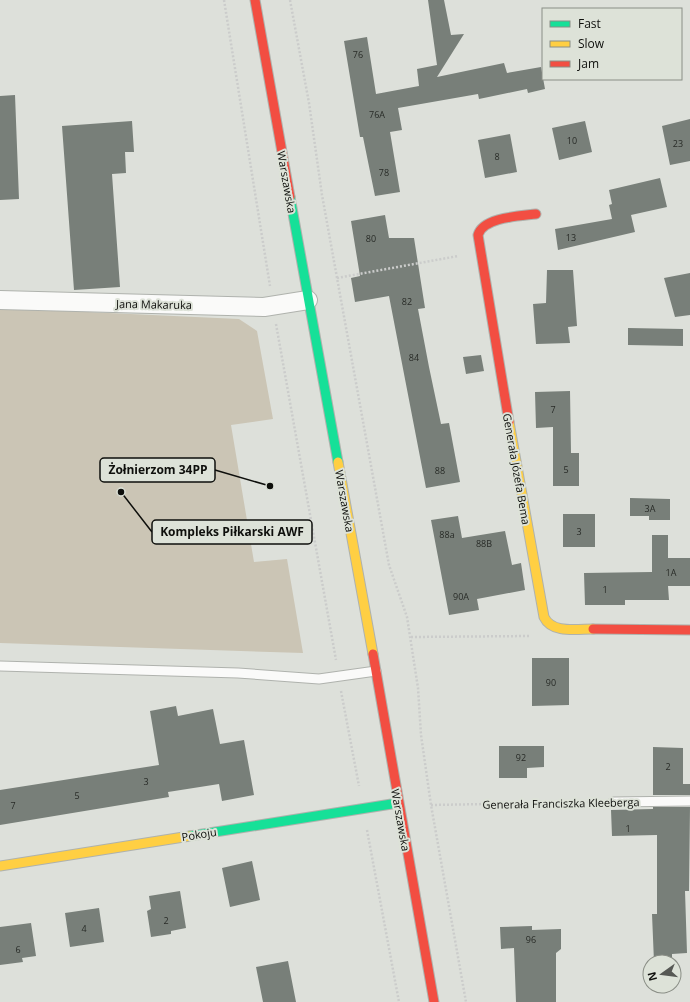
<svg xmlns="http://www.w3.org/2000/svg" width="690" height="1002" font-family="'Open Sans',sans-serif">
<rect width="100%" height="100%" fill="#dde0da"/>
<path fill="#cbc5b5" d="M0 308 239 319 257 331 273 419 231 425 254 562 287 559 303 653 0 643Z"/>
<path fill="#787f79" d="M428 0H444L451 35 464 34 437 77 504 63 507 73 541 67 545 89 528 93 527 89 479 99 478 94 398 108 402 130 390 132 400 192 375 196 363 137H360L344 41 367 37 376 94 419 86 417 69 437 65Z
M15 95 19 199 0 200V96Z
M690 119V161L670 165 662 126Z
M132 121 134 152H125L126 173 112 174 120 287 74 290 62 126Z
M585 121 592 152 559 160 552 128Z
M510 134 517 172 485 178 478 140Z
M660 178 667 207 631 215 635 232 558 250 555 229 612 219 609 205 612 204 609 190Z
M385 215 389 238H414L425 308 418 309 429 367 441 424 449 423 460 482 426 488 389 296 355 302 351 278 360 276 351 221Z
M547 270H573L577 326 568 327 570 343 536 344 533 304 546 303Z
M690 273V315L675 317 664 278Z
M628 328 683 329V346L628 345Z
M481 355 484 371 466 374 463 357Z
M570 391 571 453H579V486H553V427L536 428 535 392Z
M630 498 670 499V520H649V516H630Z
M563 514H595V547H563Z
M458 516 462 538 505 531 512 565 521 563 525 590 477 599 479 610 449 615 431 520Z
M652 535H668V558H690V586H668L669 600H625V605H585L584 573 652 572Z
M532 658H569V705L532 706Z
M176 706 178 716 213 709 220 744 244 740 254 795 222 801 219 784 168 792 169 797 0 825V790L159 765 150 711Z
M499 746H544V767L527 768V778H499Z
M653 747 683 748V784H690V795H653Z
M653 807H690L689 891H685L687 953 672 954V962H654L652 914H657V835L612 836 611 810 653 809Z
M252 861 260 900 230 907 222 868Z
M180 891 186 928 171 931V934L151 937 147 911 151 909 149 896Z
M99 908 104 942 70 947 65 913Z
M31 923 36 956 22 958 23 962 0 965V927Z
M532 926V930L561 929V949L556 953V1002H516L514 948 501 949 500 927Z
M288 961 296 1002H263L256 967Z"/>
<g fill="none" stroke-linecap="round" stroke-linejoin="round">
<defs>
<path id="lane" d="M0 666 238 673 319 679 376 671
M613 802 690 801"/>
<path id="street" d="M0 300 264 307 308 300"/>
<path id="fast" d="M290 197 338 462
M190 836 398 803"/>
<path id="slow" d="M509 422 544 617C552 634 577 629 593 629
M338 462 373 654
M0 866 190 836"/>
<path id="jam" d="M255 0 290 197
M509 422 478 235C483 217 521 216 536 214
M593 629 690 630
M373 654 434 1002"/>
</defs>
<use href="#lane" stroke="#afb2ad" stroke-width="11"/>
<use href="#street" stroke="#afb2ad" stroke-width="20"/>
<use href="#fast" stroke="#afb2ad" stroke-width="11"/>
<use href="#slow" stroke="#afb2ad" stroke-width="11"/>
<use href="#jam" stroke="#afb2ad" stroke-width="11"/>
<path stroke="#cbcccb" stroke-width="2.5" stroke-dasharray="2 2" stroke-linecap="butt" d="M224 0 270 286
M290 0 309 103 322 195 389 565 407 617 418 688 421 735 431 805 466 1002
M337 278 458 256
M276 324 336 660
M411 637 530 636
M341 691 359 786
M431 805 598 802
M367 830 399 1002"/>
<use href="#lane" stroke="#fafaf9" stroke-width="9"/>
<use href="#street" stroke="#fafaf9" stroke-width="18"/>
<use href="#fast" stroke="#16e098" stroke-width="9"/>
<use href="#slow" stroke="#ffcf43" stroke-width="9"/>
<use href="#jam" stroke="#f24e42" stroke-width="9"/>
</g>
<g text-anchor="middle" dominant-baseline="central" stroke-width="4" stroke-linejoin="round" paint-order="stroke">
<g font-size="9" fill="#282b27">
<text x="358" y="54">76</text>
<text x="377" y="114">76A</text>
<text x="572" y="140">10</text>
<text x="678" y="143">23</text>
<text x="497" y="156">8</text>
<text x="384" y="172">78</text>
<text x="571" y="237">13</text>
<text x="371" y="238">80</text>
<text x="407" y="301">82</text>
<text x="414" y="357">84</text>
<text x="553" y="409">7</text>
<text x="566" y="469">5</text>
<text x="440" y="470">88</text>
<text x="650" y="508">3A</text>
<text x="579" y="531">3</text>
<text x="447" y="534">88a</text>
<text x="484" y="543">88B</text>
<text x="671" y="572">1A</text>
<text x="605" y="589">1</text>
<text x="461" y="596">90A</text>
<text x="551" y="682">90</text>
<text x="521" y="757">92</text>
<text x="668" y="766">2</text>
<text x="146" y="781">3</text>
<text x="77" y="795">5</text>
<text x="13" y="805">7</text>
<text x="628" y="828">1</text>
<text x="166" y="920">2</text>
<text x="84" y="928">4</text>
<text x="531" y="939">96</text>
<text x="18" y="949">6</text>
</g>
<g font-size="11" fill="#0e0f0c" stroke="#dde2d8">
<text transform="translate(287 182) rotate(80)">Warszawska</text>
<text transform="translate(154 304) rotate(1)">Jana Makaruka</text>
<text transform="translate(517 469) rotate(80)">Generała Józefa Bema</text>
<text transform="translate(345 501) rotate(80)">Warszawska</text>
<text transform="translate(561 803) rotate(-1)">Generała Franciszka Kleeberga</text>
<text transform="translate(401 820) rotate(80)">Warszawska</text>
<text transform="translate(199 834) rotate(-9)">Pokoju</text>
</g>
</g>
<path fill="none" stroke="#0e0f0c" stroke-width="1.5" d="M270 486L215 470M121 492L152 532"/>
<g fill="#0e0f0c" stroke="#dde2d8" stroke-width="1.5">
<circle cx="270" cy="486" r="4"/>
<circle cx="121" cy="492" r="4"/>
</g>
<g fill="#dde2d8" stroke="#0e0f0c" stroke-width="1.5">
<rect x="100" y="458" width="115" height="24" rx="4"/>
<rect x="152" y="520" width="160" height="24" rx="4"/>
</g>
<g font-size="12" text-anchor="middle" font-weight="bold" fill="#0e0f0c">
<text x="158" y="474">Żołnierzom 34PP</text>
<text x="232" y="536">Kompleks Piłkarski AWF</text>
</g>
<rect x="542" y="8" width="140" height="72" fill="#dde2d8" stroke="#8a8e86"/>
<rect x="550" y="21" width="20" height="6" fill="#16e098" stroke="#8a8e86"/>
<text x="578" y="28" font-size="12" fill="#0e0f0c">Fast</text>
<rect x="550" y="41" width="20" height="6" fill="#ffcf43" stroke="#8a8e86"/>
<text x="578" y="48" font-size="12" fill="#0e0f0c">Slow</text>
<rect x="550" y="61" width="20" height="6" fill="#f24e42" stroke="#8a8e86"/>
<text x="578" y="68" font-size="12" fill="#0e0f0c">Jam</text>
<g transform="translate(662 974) rotate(256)"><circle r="19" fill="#dde2d8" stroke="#8a8e86"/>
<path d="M0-3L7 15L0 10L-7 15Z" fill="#565854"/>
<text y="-6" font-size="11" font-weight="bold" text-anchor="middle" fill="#0e0f0c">N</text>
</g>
</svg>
